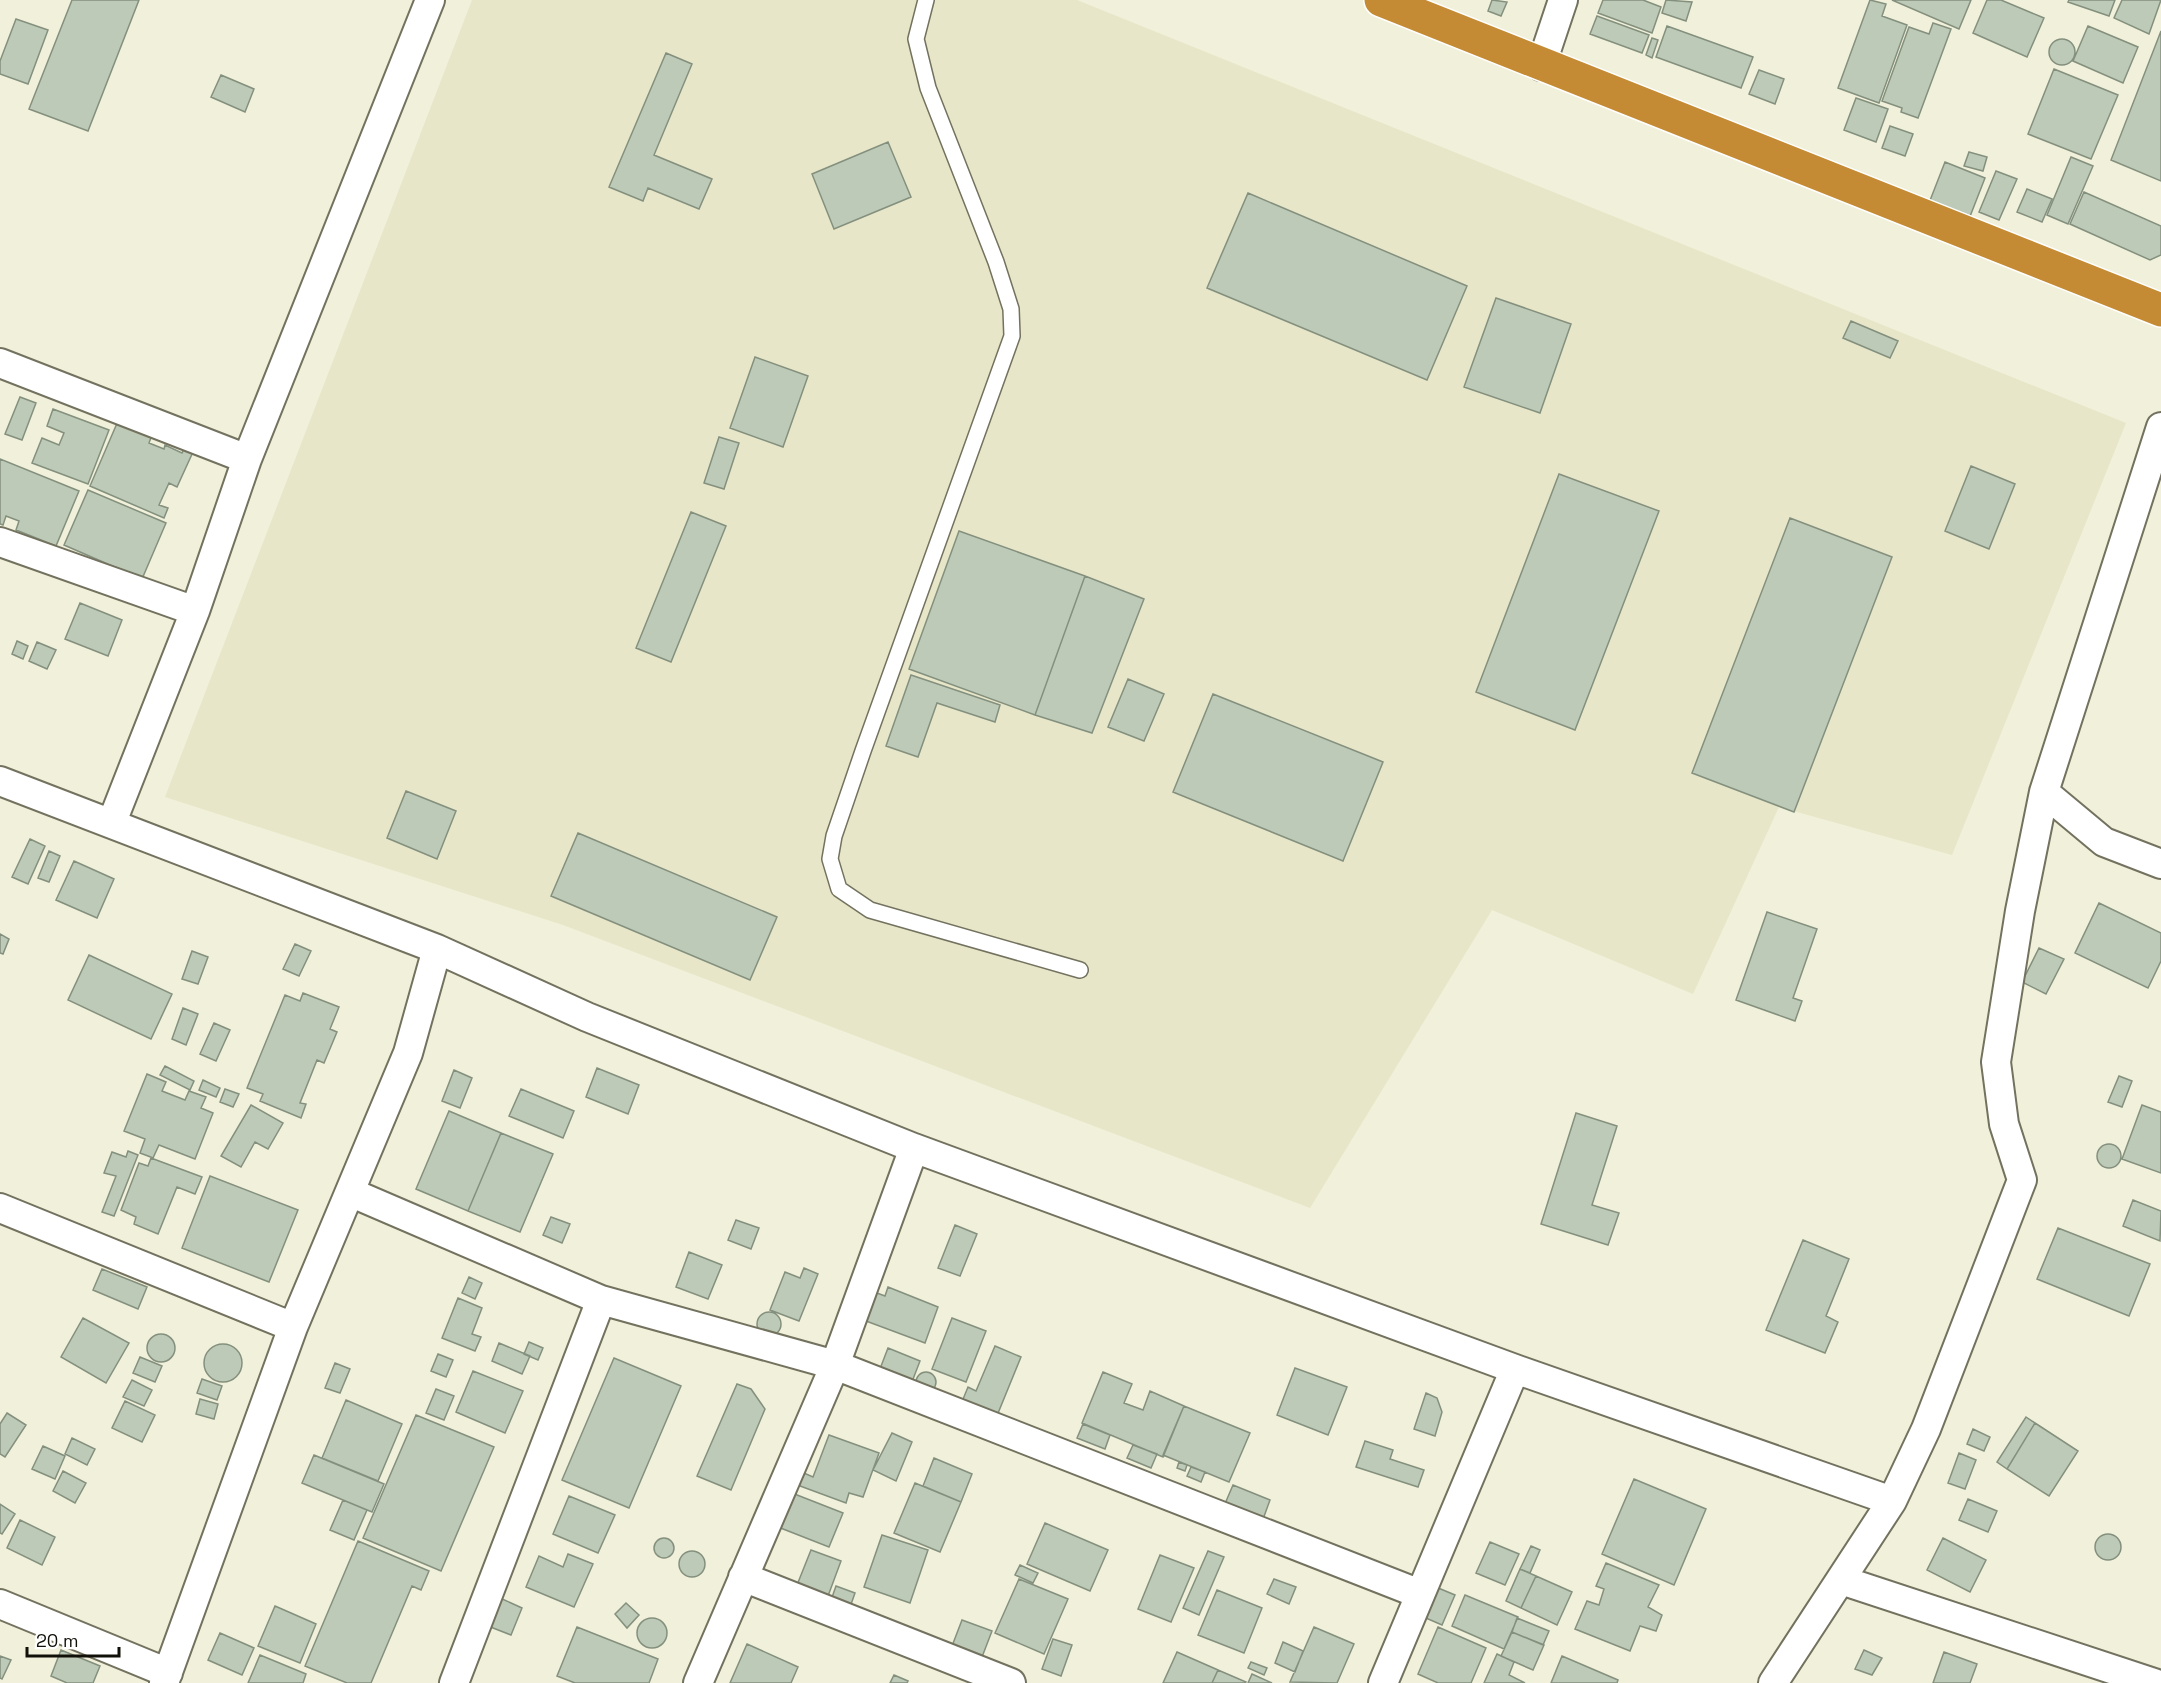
<svg xmlns="http://www.w3.org/2000/svg" width="2161" height="1683" font-family="'Space Grotesk',sans-serif">
<rect width="100%" height="100%" fill="#f1f0da"/>
<path fill="#e7e6c8" d="M472 0H1077L2126 423 1952 855 1779 807 1693 994 1492 910 1310 1208 563 925 165 797Z"/>
<path fill="#bdcab7" stroke="#84907e" stroke-width="1.5" d="M72 0H139L88 131 29 109Z
M1492 0 1507 2 1501 16 1488 11Z
M1603 0H1643L1661 7 1652 33 1598 13Z
M1666 0 1692 2 1686 21 1662 13Z
M1870 0 1886 4 1882 16 1907 25 1879 103 1838 88Z
M1892 0H1971L1959 29Z
M1987 0H2001L2044 18 2027 57 1973 33Z
M2069 0H2115L2109 16 2068 2Z
M2122 0H2161L2149 34 2114 18Z
M1597 16 1649 35 1642 53 1590 34Z
M16 19 48 30 28 84 0 74V61Z
M1933 23 1951 29 1918 118 1901 112 1902 108 1882 101 1909 27 1929 34Z
M1667 26 1753 57 1741 88 1656 57Z
M2088 26 2138 47 2123 83 2073 61Z
M2161 31V181L2111 160Z
M1652 38 1658 40 1652 58 1646 55Z
M2049 52a13 13 0 1 1 26 0a13 13 0 1 1-26 0Z
M666 53 692 64 654 155 712 179 699 209 648 188 643 201 609 187Z
M2054 69 2118 95 2091 159 2028 134Z
M1759 70 1784 79 1775 104 1749 94Z
M221 75 254 89 245 112 211 97Z
M1856 98 1888 109 1876 142 1844 130Z
M1890 126 1913 134 1905 156 1882 148Z
M888 142 911 197 834 229 812 174Z
M1969 152 1987 157 1983 171 1964 166Z
M2071 157 2093 166 2068 224 2047 215Z
M1945 162 1985 178 1969 219 1929 203Z
M1996 171 2017 179 1999 220 1979 212Z
M2027 189 2052 199 2042 222 2017 212Z
M2084 192 2161 226V255L2150 260 2070 224Z
M1248 193 1467 286 1427 380 1207 288Z
M1496 298 1571 324 1540 413 1464 387Z
M1851 321 1898 341 1890 358 1843 338Z
M755 357 808 376 783 447 730 428Z
M20 397 36 403 22 440 5 434Z
M53 409 109 430 88 484 32 463 42 438 59 445 64 433 47 426Z
M118 421 152 435 149 443 164 449 165 445 182 453 184 449 193 452 177 487 169 483 159 505 168 508 164 518 90 486Z
M719 437 739 443 724 489 704 483Z
M0 459 79 491 56 546 16 530 19 521 6 516 3 525 0 524Z
M1971 466 2015 484 1989 549 1945 531Z
M1559 474 1659 511 1575 730 1476 692Z
M88 490 166 523 142 579 64 545Z
M691 512 726 526 671 662 636 648Z
M1790 518 1892 557 1794 812 1692 773Z
M959 531 1085 576 1035 715 909 669Z
M1085 576 1144 599 1092 733 1035 715Z
M80 603 122 620 108 656 65 639Z
M17 641 28 646 23 659 12 654Z
M37 642 56 650 47 669 29 661Z
M911 675 1000 705 995 722 937 703 918 757 886 746Z
M1128 679 1164 694 1144 741 1108 727Z
M1213 694 1383 762 1343 861 1173 792Z
M406 791 456 811 437 859 387 838Z
M578 833 777 917 750 980 551 896Z
M30 839 45 846 28 884 12 877Z
M49 851 60 856 49 882 38 878Z
M74 861 114 879 97 918 56 900Z
M2099 903 2161 933V961L2148 988 2075 953Z
M1767 912 1817 929 1793 998 1802 1001 1795 1021 1736 1000Z
M0 934 9 939 3 954 0 953Z
M295 944 311 951 299 976 283 969Z
M2039 948 2064 959 2046 994 2022 982Z
M192 951 208 957 198 984 182 979Z
M89 955 172 994 151 1039 68 1000Z
M303 993 339 1007 330 1029 337 1032 324 1063 317 1060 300 1103 306 1104 301 1118 260 1101 263 1094 247 1088 285 995 300 1001Z
M183 1008 198 1014 186 1045 172 1039Z
M214 1023 230 1030 216 1061 200 1054Z
M165 1066 194 1081 190 1090 160 1075Z
M597 1068 639 1085 628 1114 586 1097Z
M454 1070 472 1078 460 1108 442 1101Z
M147 1074 166 1082 162 1091 185 1100 189 1091 206 1097 201 1108 213 1113 195 1159 159 1145 153 1158 148 1156 140 1153 145 1139 124 1131Z
M2119 1076 2132 1081 2122 1107 2108 1102Z
M203 1080 220 1088 216 1097 199 1090Z
M225 1089 239 1094 233 1107 220 1102Z
M521 1089 574 1111 563 1138 509 1116Z
M251 1105 283 1123 268 1149 255 1142 241 1167 221 1156Z
M2142 1105 2161 1112V1173L2122 1159Z
M449 1111 501 1133 468 1211 416 1189Z
M1576 1113 1617 1126 1592 1205 1619 1213 1608 1245 1541 1224Z
M501 1133 553 1154 520 1232 468 1211Z
M2097 1156a12 12 0 1 1 24 0a12 12 0 1 1-24 0Z
M128 1151 138 1155 114 1216 102 1212 116 1176 104 1173 112 1152 126 1157Z
M151 1158 202 1177 195 1194 177 1187 158 1234 134 1224 136 1217 121 1210 139 1163 148 1166Z
M210 1176 298 1210 269 1282 182 1248Z
M2133 1200 2161 1211 2160 1241 2123 1226Z
M551 1217 570 1224 562 1243 543 1235Z
M736 1220 759 1228 751 1249 728 1240Z
M955 1225 977 1234 960 1276 938 1268Z
M2058 1228 2150 1264 2129 1316 2037 1279Z
M1803 1240 1849 1259 1826 1316 1838 1322 1825 1353 1766 1330Z
M689 1252 722 1265 708 1299 676 1287Z
M804 1268 818 1274 799 1321 770 1310 785 1272 800 1278Z
M102 1269 147 1287 138 1309 93 1290Z
M469 1277 482 1283 475 1299 462 1293Z
M888 1287 938 1307 925 1343 858 1318 869 1290 885 1296Z
M458 1298 482 1308 472 1334 481 1337 475 1351 442 1338Z
M757 1324a12 12 0 1 1 24 0a12 12 0 1 1-24 0Z
M83 1318 129 1343 106 1383 61 1357Z
M952 1318 986 1331 966 1382 932 1369Z
M147 1348a14 14 0 1 1 28 0a14 14 0 1 1-28 0Z
M529 1342 543 1348 538 1360 524 1354Z
M499 1343 530 1356 522 1374 492 1361Z
M204 1363a19 19 0 1 1 38 0a19 19 0 1 1-38 0Z
M995 1346 1021 1357 994 1423 959 1409 968 1387 976 1391Z
M888 1348 920 1361 910 1387 878 1374Z
M438 1354 453 1360 446 1377 431 1371Z
M140 1357 162 1366 155 1382 133 1373Z
M614 1358 681 1386 629 1508 562 1480Z
M335 1363 350 1369 340 1393 325 1388Z
M1295 1368 1347 1387 1328 1435 1277 1415Z
M473 1371 523 1391 505 1433 456 1412Z
M1103 1372 1132 1384 1124 1403 1143 1410 1150 1391 1184 1406 1163 1457 1082 1423Z
M916 1382a10 10 0 1 1 20 0a10 10 0 1 1-20 0Z
M202 1379 222 1386 217 1400 197 1393Z
M132 1380 152 1390 144 1406 123 1397Z
M737 1384 751 1389 765 1409 731 1490 697 1476Z
M436 1389 454 1396 444 1420 426 1413Z
M1426 1393 1437 1398 1442 1412 1435 1436 1414 1429Z
M200 1399 218 1404 214 1419 196 1414Z
M346 1400 402 1424 378 1481 322 1458Z
M125 1401 155 1415 142 1442 112 1428Z
M1184 1406 1250 1433 1229 1482 1163 1455Z
M7 1413 26 1425 5 1457 0 1454V1424Z
M416 1415 494 1447 441 1571 363 1538Z
M2026 1417 2035 1423 2007 1469 1997 1462Z
M2035 1423 2078 1451 2049 1496 2007 1469Z
M1083 1424 1110 1435 1105 1449 1077 1438Z
M1973 1429 1990 1437 1984 1451 1967 1444Z
M892 1433 912 1442 896 1481 873 1470Z
M829 1435 879 1453 863 1497 849 1493 846 1503 792 1483 797 1470 813 1477Z
M72 1438 95 1449 87 1465 65 1454Z
M1365 1441 1393 1450 1390 1459 1424 1470 1418 1487 1356 1467Z
M1133 1445 1157 1454 1151 1468 1127 1458Z
M43 1446 65 1456 55 1479 32 1469Z
M1959 1453 1976 1460 1965 1489 1948 1483Z
M314 1455 384 1484 372 1512 302 1483Z
M934 1458 972 1474 961 1502 923 1486Z
M1179 1462 1187 1465 1185 1471 1177 1468Z
M1191 1467 1205 1472 1201 1482 1187 1476Z
M63 1471 86 1483 75 1503 53 1491Z
M1634 1479 1706 1509 1674 1585 1602 1554Z
M915 1483 961 1502 940 1552 894 1533Z
M1233 1485 1270 1500 1262 1522 1224 1506Z
M792 1493 843 1513 829 1547 778 1527Z
M569 1496 615 1515 598 1553 553 1534Z
M1968 1499 1997 1511 1988 1532 1959 1520Z
M343 1500 367 1510 354 1540 330 1530Z
M0 1504 15 1514 2 1534 0 1533Z
M20 1520 55 1537 42 1565 7 1548Z
M1045 1523 1108 1550 1090 1591 1027 1564Z
M2095 1547a13 13 0 1 1 26 0a13 13 0 1 1-26 0Z
M882 1535 928 1550 910 1603 864 1587Z
M654 1548a10 10 0 1 1 20 0a10 10 0 1 1-20 0Z
M1943 1538 1986 1560 1970 1592 1927 1570Z
M358 1541 429 1571 421 1590 412 1586 371 1683H347L305 1666Z
M1490 1542 1519 1554 1505 1585 1476 1573Z
M1531 1546 1540 1550 1530 1573 1520 1569Z
M811 1550 841 1561 828 1596 797 1585Z
M679 1564a13 13 0 1 1 26 0a13 13 0 1 1-26 0Z
M1208 1551 1224 1557 1199 1615 1183 1608Z
M568 1554 593 1564 574 1607 526 1587 539 1556 563 1567Z
M1160 1555 1194 1568 1171 1622 1138 1609Z
M1606 1563 1659 1585 1648 1607 1662 1615 1656 1631 1640 1626 1630 1651 1575 1629 1587 1601 1599 1605 1604 1589 1596 1586Z
M1020 1565 1038 1573 1033 1583 1015 1575Z
M1520 1569 1536 1576 1521 1608 1506 1601Z
M1536 1576 1572 1592 1557 1625 1521 1608Z
M1019 1579 1068 1599 1044 1654 995 1633Z
M1274 1579 1296 1587 1289 1604 1267 1594Z
M1431 1585 1455 1595 1442 1625 1419 1615Z
M836 1586 855 1593 849 1610 830 1603Z
M1217 1590 1262 1608 1244 1653 1198 1635Z
M1465 1595 1518 1617 1504 1649 1452 1626Z
M500 1598 522 1608 511 1635 488 1626Z
M626 1603 639 1615 627 1628 615 1614Z
M275 1606 316 1624 300 1663 258 1646Z
M1517 1618 1549 1631 1543 1645 1512 1632Z
M637 1633a15 15 0 1 1 30 0a15 15 0 1 1-30 0Z
M962 1620 992 1631 982 1657 952 1646Z
M577 1627 658 1659 649 1683H575L557 1676Z
M1314 1627 1354 1644 1337 1683 1290 1682Z
M1438 1627 1486 1648 1471 1683H1438L1418 1674Z
M1512 1632 1544 1645 1533 1670 1501 1656Z
M220 1633 254 1648 242 1675 208 1660Z
M1053 1639 1072 1645 1061 1676 1042 1669Z
M1283 1642 1303 1651 1295 1672 1275 1663Z
M747 1644 798 1667 791 1683H730Z
M61 1650 100 1666 93 1683H67L51 1676Z
M1864 1650 1882 1658 1872 1675 1855 1669Z
M1177 1652 1218 1670 1212 1683H1163Z
M1944 1652 1977 1664 1970 1683H1933Z
M1497 1654 1514 1662 1509 1675 1525 1683H1484Z
M260 1655 306 1674 303 1683H248Z
M0 1656 11 1660 2 1679 0 1678Z
M1562 1656 1618 1680 1617 1683H1551Z
M1251 1662 1267 1668 1264 1675 1248 1668Z
M1218 1670 1246 1682 1245 1683H1212Z
M1252 1674 1272 1683H1248Z
M894 1675 908 1681 907 1683H890Z"/>
<g fill="none" stroke-linecap="round" stroke-linejoin="round">
<defs>
<path id="lane" d="M926 0 916 39 928 88 996 262 1011 309 1012 336 863 751 834 836 830 859 839 889 870 910 1080 970"/>
<path id="street" d="M1541 66 1563 0
M0 363 247 459
M0 542 195 611
M0 781 437 949 587 1017 914 1148 1515 1369 1892 1501 1926 1429 2022 1180 2004 1124 1996 1062 2020 911 2044 792 2161 427
M2044 792 2104 842 2161 864
M112 822 195 611 247 459 430 0
M352 1193 601 1300 835 1365 1420 1594
M0 1208 293 1327
M743 1577 1011 1683
M1841 1580 2154 1683
M0 1604 168 1673
M164 1683 293 1327 408 1053 437 949
M454 1683 601 1300
M698 1683 835 1365 914 1148
M1383 1683 1515 1369
M1773 1683 1892 1501"/>
<path id="highway" d="M1381 0 2161 310"/>
</defs>
<use href="#lane" stroke="#73725f" stroke-width="18"/>
<use href="#street" stroke="#73725f" stroke-width="32"/>
<use href="#highway" stroke="#fff" stroke-width="36"/>
<use href="#lane" stroke="#fff" stroke-width="15"/>
<use href="#street" stroke="#fff" stroke-width="28"/>
<use href="#highway" stroke="#c48b34" stroke-width="33"/>
</g>
<path d="M27 1647v9h92v-9" fill="none" stroke="#100f08" stroke-width="3"/>
<text x="36" y="1647" font-size="18" fill="#100f08" stroke="#ffffff" stroke-width="4.5" paint-order="stroke">20 m</text>
</svg>
